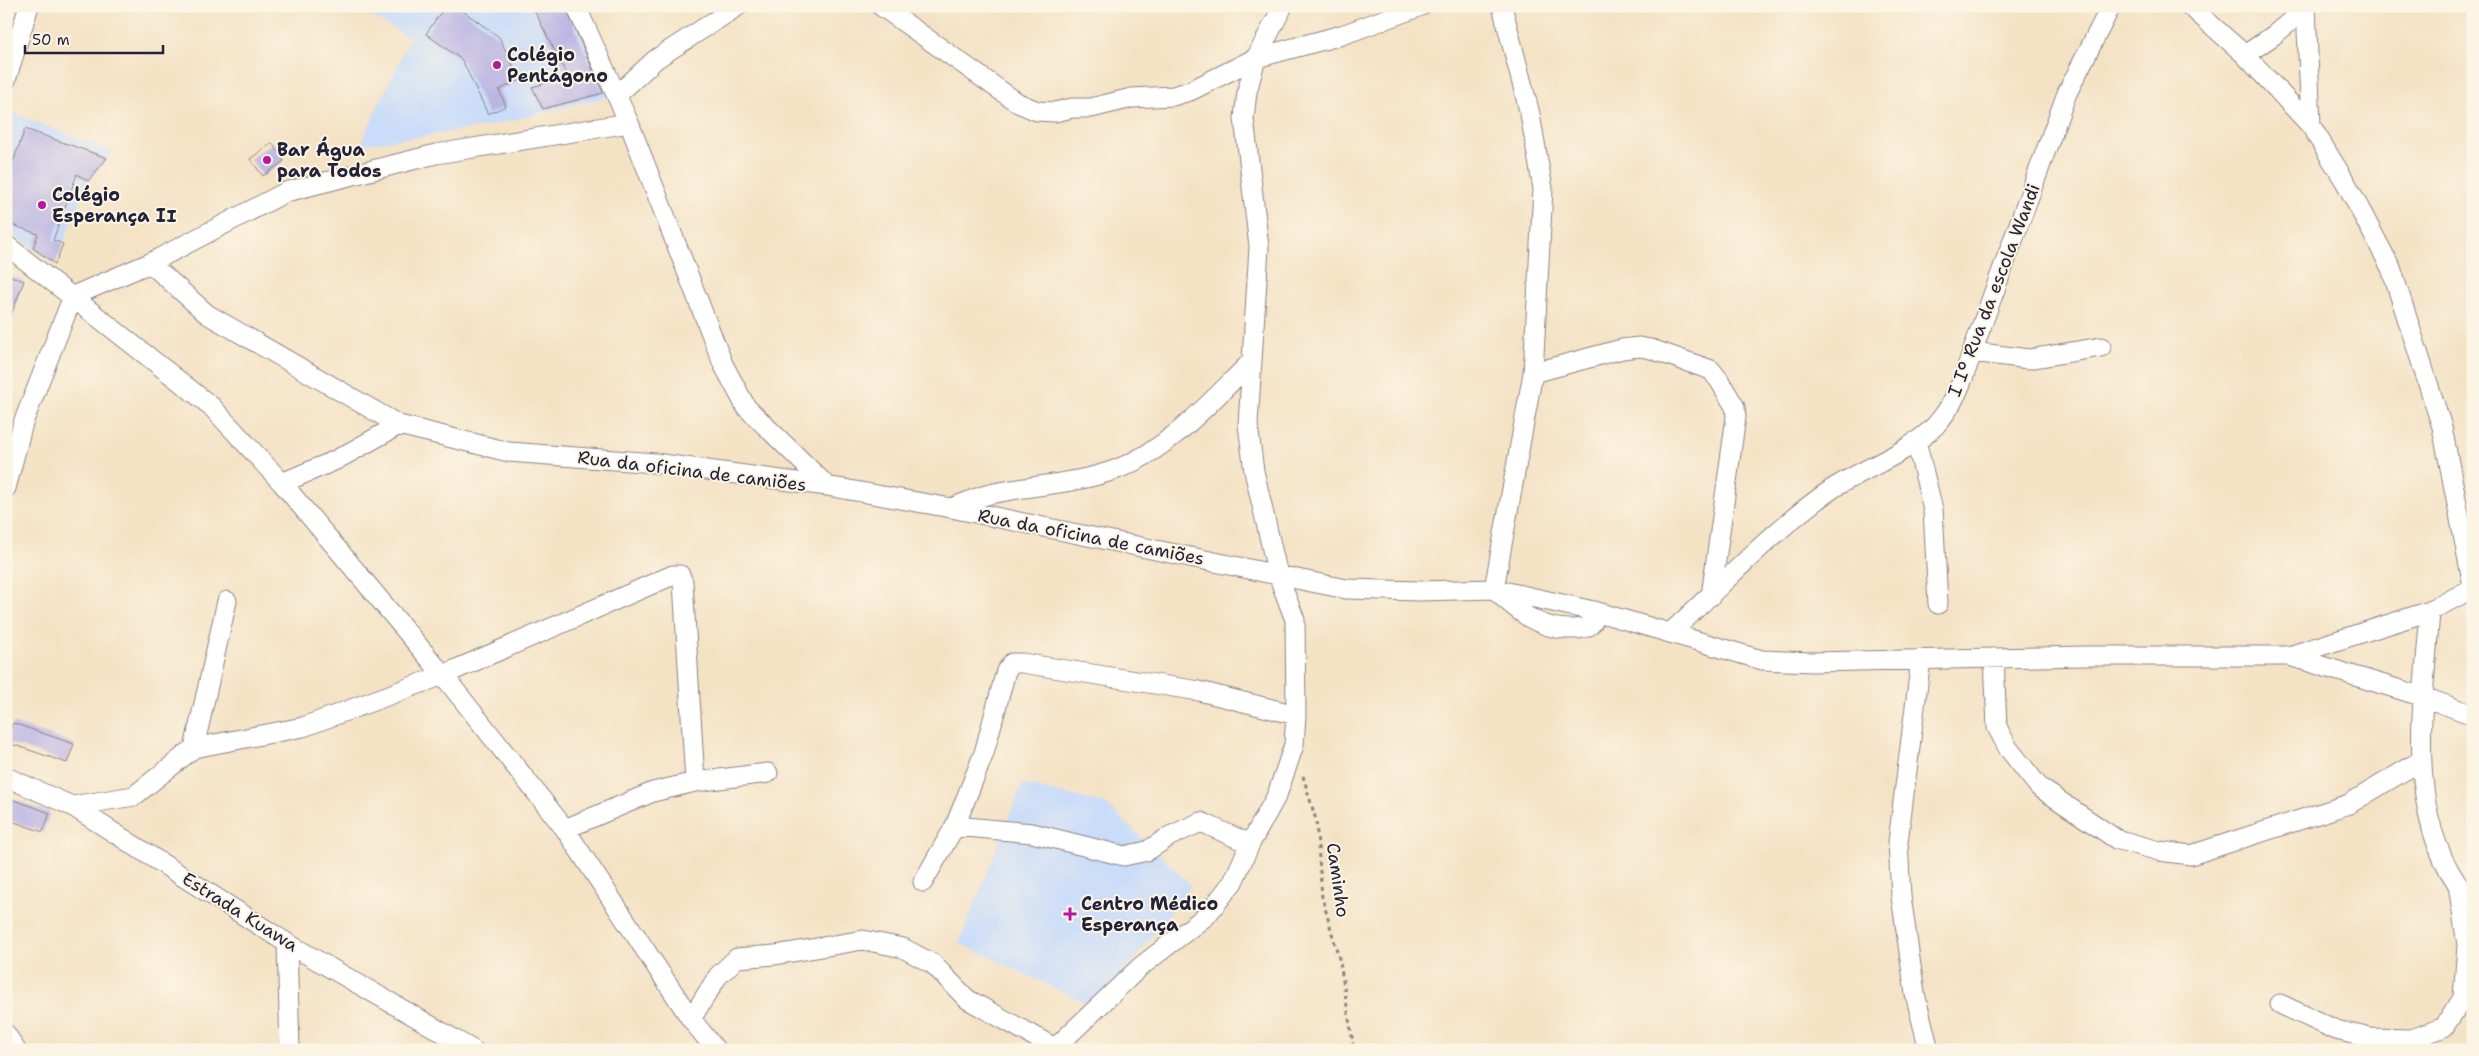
<svg xmlns="http://www.w3.org/2000/svg" width="2479" height="1056" font-family="'Shantell Sans',sans-serif">
<rect width="100%" height="100%" fill="#fcf5e5"/>
<filter id="ink" filterUnits="userSpaceOnUse"><feTurbulence type="fractalNoise" baseFrequency=".02" numOctaves="2"/><feDisplacementMap in="SourceGraphic" scale="10" xChannelSelector="R" yChannelSelector="G"/><feConvolveMatrix kernelMatrix="1 2 1 2 8 2 1 2 1" color-interpolation-filters="sRGB"/></filter>
<filter id="wash" filterUnits="userSpaceOnUse"><feTurbulence type="fractalNoise" baseFrequency=".0096" numOctaves="4" result="noise"/><feDisplacementMap in="SourceGraphic" scale="20" xChannelSelector="R" yChannelSelector="G"/><feGaussianBlur stdDeviation="1.12" result="paint"/><feColorMatrix in="noise" values="0 0 0 0 0 0 0 0 0 0 0 0 0 0 0 0 0 1.4 0 .05"/><feComposite in="paint" operator="in"/></filter>
<g filter="url(#wash)">
<rect width="100%" height="100%" fill="#f4e2c5"/>
<path fill="#c9dcf9" d="M354 6H567L611 96 480 128 360 145 410 38Z
M9 112 113 151 88 181 55 264 6 230V121Z
M1022 784 1106 804 1191 885 1097 1008 959 943Z"/>
<g id="blocks">
<path fill="#bbb5e4" d="M445 6H456L499 37 520 80 499 90 506 106 488 114 462 60 426 34Z
M532 6H565L603 93 543 109 532 87 568 77Z
M25 129 107 158 88 181 77 174 53 240 63 244 55 264 33 248 38 234 6 223V181Z
M272 143 284 161 263 176 250 159Z
M6 274 24 281 8 323H6Z
M13 723 74 744 67 763 6 742Z
M6 797 50 813 43 832 6 819Z"/>
</g>
</g>
<g filter="url(#ink)">
<use href="#blocks" fill-opacity="0" stroke="#8b8280" stroke-width="1"/>
<g fill="none" stroke-linecap="round" stroke-linejoin="round">
<defs>
<path id="minor" d="M576 6 629 123 723 364 746 407 827 486
M881 6 1018 103 1037 111 1055 112 1072 108H1091L1132 98 1173 96 1190 91 1256 58 1342 35 1421 6
M1502 6 1530 114 1543 189 1533 373 1494 589C1516 610 1539 630 1571 629 1577 629 1585 629 1590 625 1593 623 1596 616 1598 612
M2190 6 2245 55 2311 126 2346 183 2391 268 2442 427 2473 586
M2306 6 2311 126
M2245 55 2274 35 2306 8
M6 80 29 6
M617 95 656 59 738 6
M6 245 211 406 282 483 443 675 565 829 691 1019 716 1050
M150 263 207 314 399 425 509 452 655 463 827 486 951 508 1346 589 1420 591 1494 589 1598 612 1762 660 1813 662 2085 656H2289L2424 697 2473 715
M1972 352 2029 359 2101 347
M1533 373 1622 349 1639 347 1651 349 1711 370 1719 380 1735 407 1736 417 1711 596
M1916 441 1933 509 1938 604
M282 483 336 460 399 425
M6 488 23 423 73 296 150 263 286 192 436 154 629 123
M951 508C963 504 977 497 990 494 1031 485 1078 484 1117 469 1170 449 1211 401 1251 362
M2430 611C2424 702 2402 819 2466 895
M1670 633C1723 585 1772 530 1832 489 1864 468 1907 454 1935 426 1955 404 1963 380 1972 352L2067 93 2111 6
M2289 656 2430 611 2473 588
M1994 658 1997 727 2008 748 2039 787 2116 839 2159 851 2191 855 2349 804 2420 761
M1921 659 1898 842 1901 896 1915 994 1929 1050
M194 748 227 601
M6 777 72 806 287 943 473 1050
M72 806 134 796 194 748 303 727 443 675 673 575H680L683 582 695 782
M955 826 984 753 1006 671 1012 663H1022L1199 691 1296 715
M565 829 653 792 695 782 768 773
M923 882 955 826 1032 833 1124 856 1147 851 1170 836 1201 822 1250 844
M287 943 290 1050
M2280 1004 2336 1030 2370 1038 2412 1039 2444 1027 2463 998 2467 945 2458 885
M691 1019 718 976 737 958 775 955 863 940 903 948 933 964 967 999 1055 1048
M6 1034 16 1050
M1053 1050 1140 967 1206 916 1233 882 1250 844 1277 795 1294 745 1296 715 1295 620 1278 575 1254 471 1248 425 1259 247 1244 118 1247 92 1256 58 1283 6"/>
</defs>
<use href="#minor" stroke="#8b8280" stroke-width="21"/>
<path stroke="#8b8280" stroke-width="3" stroke-dasharray="4 4" stroke-linecap="butt" d="M1303 776 1316 820 1322 897 1340 962 1354 1050"/>
<use href="#minor" stroke="#fff" stroke-width="19"/>
</g>
</g>
<g fill="#b5179e" stroke="#fcf5e5" stroke-width="2">
<circle cx="497" cy="65" r="5"/>
<circle cx="267" cy="160" r="5"/>
<circle cx="42" cy="205" r="5"/>
<path d="M1067.5 906.5h5v5h5v5h-5v5h-5v-5h-5v-5h5z"/>
</g>
<g text-anchor="middle" dominant-baseline="central" stroke-width="4" stroke-linejoin="round" paint-order="stroke">
<g font-size="18" font-weight="bold" fill="#22223b" stroke="#fcf5e5" text-anchor="start">
<text x="507" y="55">Colégio<tspan x="507" dy="21">Pentágono</tspan></text>
<text x="277" y="150">Bar Água<tspan x="277" dy="21">para Todos</tspan></text>
<text x="52" y="195">Colégio<tspan x="52" dy="21">Esperança II</tspan></text>
<text x="1081" y="904">Centro Médico<tspan x="1081" dy="21">Esperança</tspan></text>
</g>
<g font-size="18" fill="#22223b" stroke="#fcf5e5">
<text transform="translate(1994 290) rotate(-69)">I Iº Rua da escola Wandi</text>
<text transform="translate(692 471) rotate(7)">Rua da oficina de camiões</text>
<text transform="translate(1091 537) rotate(11)">Rua da oficina de camiões</text>
<text transform="translate(1338 880) rotate(82)">Caminho</text>
<text transform="translate(240 912) rotate(32)">Estrada Kuawa</text>
</g>
</g>
<rect width="2479" height="1056" fill="none" stroke="#fcf5e5" stroke-width="25"/>
<path d="M25 45v8h138v-8" fill="none" stroke="#22223b" stroke-width="2.5"/>
<text x="32" y="45" font-size="15" fill="#22223b" stroke="#fcf5e5" stroke-width="4" paint-order="stroke">50 m</text>
</svg>
